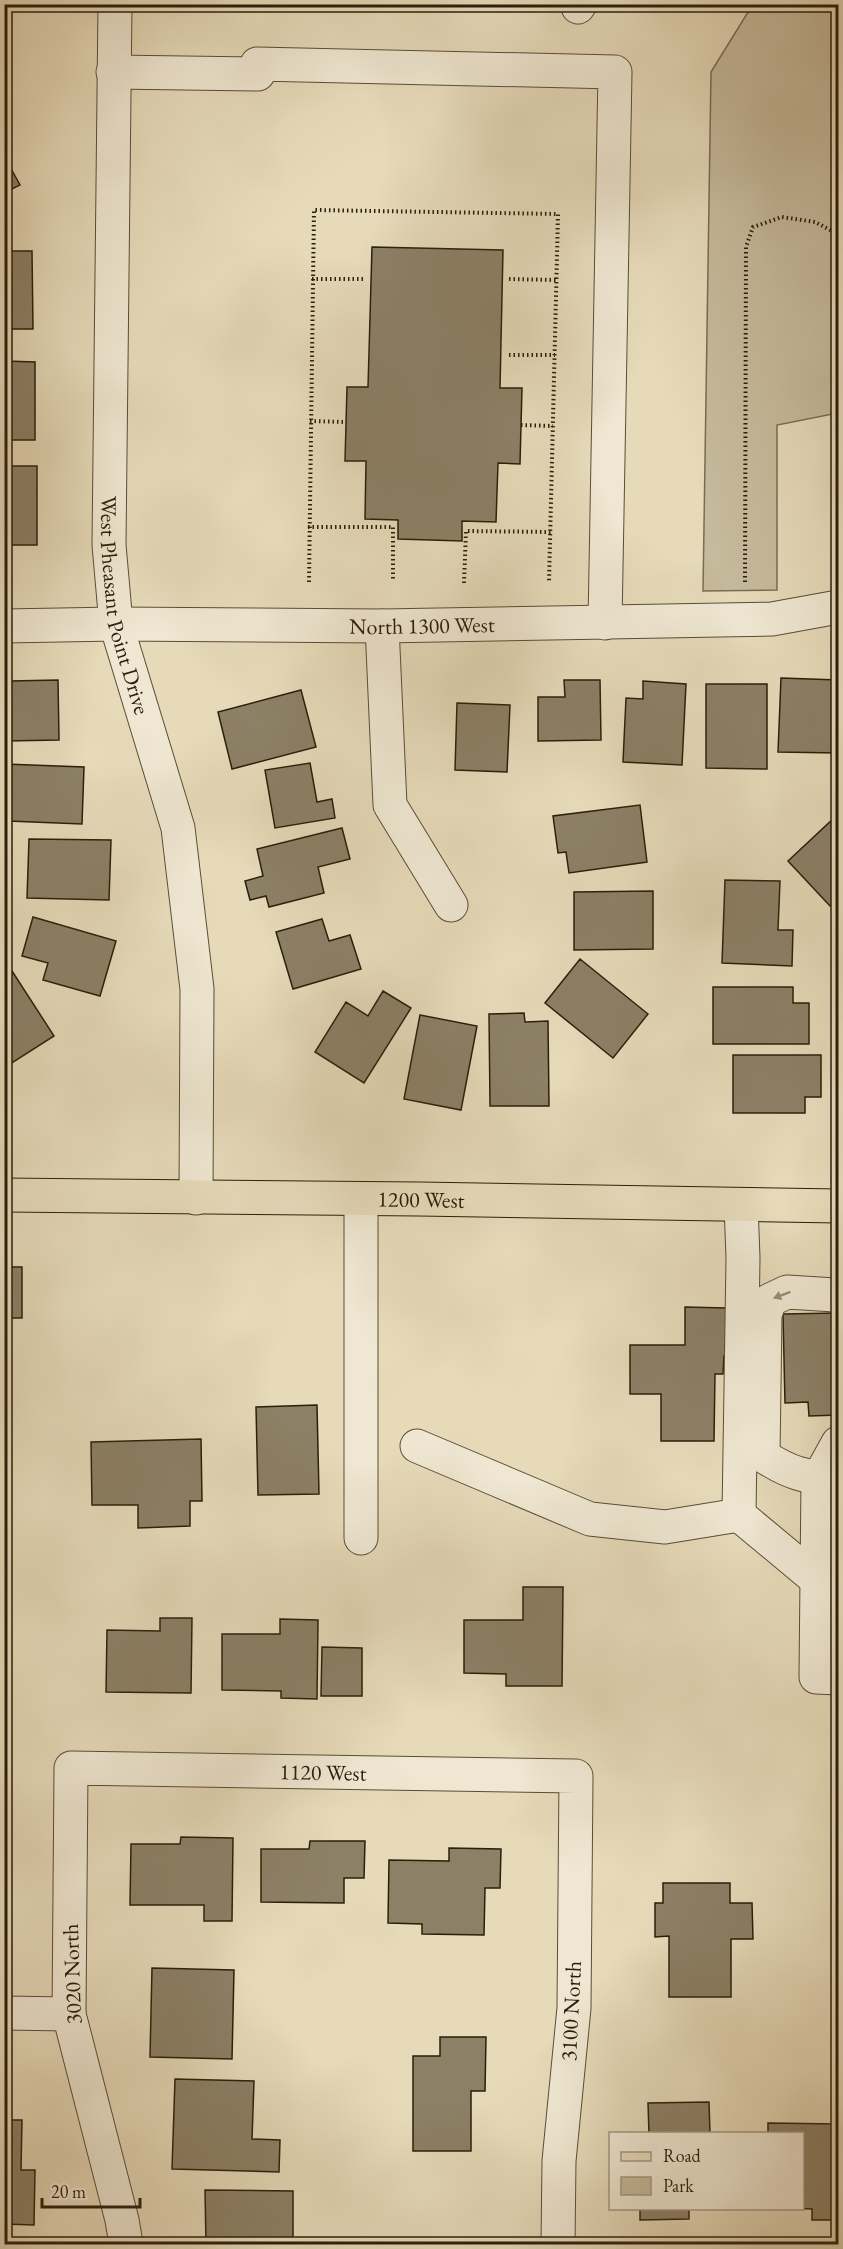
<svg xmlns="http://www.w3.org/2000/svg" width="843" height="2249" font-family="'EB Garamond',serif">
<rect width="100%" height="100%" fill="#e6dab9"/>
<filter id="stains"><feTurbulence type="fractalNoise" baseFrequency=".00333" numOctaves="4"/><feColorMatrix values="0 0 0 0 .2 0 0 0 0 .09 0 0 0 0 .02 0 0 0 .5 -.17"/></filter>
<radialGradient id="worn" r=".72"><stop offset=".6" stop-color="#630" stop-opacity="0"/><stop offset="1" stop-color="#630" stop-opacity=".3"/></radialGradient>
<path fill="#c6ba9c" stroke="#786c54" stroke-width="1.5" d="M753 4 838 5V413L777 425V590L703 591 711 72Z"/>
<path fill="#8c8066" stroke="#2b1e0c" stroke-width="1.5" d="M4 156 20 185 4 193Z
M372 247 503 250 500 388H522L520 464 498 463 496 522 462 521V541L398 539V520L365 519 366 461H345L347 387H368Z
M4 251H32L33 329H4Z
M4 361 35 362V440H6L7 448H4Z
M4 466H37V545H9V554H4Z
M781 678 838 680V753L778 752Z
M58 680 59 740 4 741V705H10V681Z
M564 680H600L601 740 538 741V697H565Z
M643 681 686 684 682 765 623 762 626 698 643 699Z
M706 684H767V769L706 768Z
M301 690 316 747 232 769 218 712Z
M457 703 510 705 507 772 455 770Z
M310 763 317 802 332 799 335 818 275 828 265 770Z
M4 764 84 767 82 824 8 821 9 806H4Z
M640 805 647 862 569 873 566 852 558 853 553 816Z
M833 819 838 826V898L830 906 788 861Z
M342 828 350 859 318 867 324 893 269 907 266 896 250 900 245 881 263 876 257 849Z
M29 839 111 840 109 900 27 898Z
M725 880 780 881 778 930H793L792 966 722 963Z
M653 891V949L574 950V892Z
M33 917 116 941 100 996 43 980 48 963 22 956Z
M322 919 329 941 350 935 361 969 293 989 276 932Z
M580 959 648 1014 613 1058 545 1003Z
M12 971 54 1036 4 1068V976Z
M713 987H793V1003H809V1044H713Z
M383 991 411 1008 364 1083 315 1052 346 1002 368 1016Z
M524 1013 525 1022 548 1021 549 1106H490L489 1014Z
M420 1015 477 1026 461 1110 404 1099Z
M733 1055H821V1097H805V1113H733Z
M4 1267H22V1318H4Z
M685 1307 726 1308V1356H724L723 1374H715L714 1441H661V1394H630V1345H685Z
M838 1313V1415L809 1416 808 1402 785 1403 783 1314Z
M317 1405 319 1494 258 1495 256 1407Z
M201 1439 202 1501H190V1526L138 1528V1505H92L91 1442Z
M523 1587H563L562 1686H506V1674L464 1673V1620H523Z
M160 1618H192L191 1693 106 1692 107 1630 160 1631Z
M280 1619 318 1620 317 1699 281 1698V1691L222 1690V1634H280Z
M322 1647 362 1648V1696H321Z
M181 1837 233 1838 232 1921H204V1905H130L131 1844H180Z
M310 1841H365L364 1878H344V1903L261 1902V1849H309Z
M449 1848 501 1849 500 1888H485L484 1935 422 1934V1924L388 1923 389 1860 449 1861Z
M663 1883H730V1903H752L753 1939H731V1997H669V1936L655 1937V1903H663Z
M152 1968 234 1970 232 2059 150 2057Z
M440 2037H486L485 2091H471V2151H413V2056H440Z
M175 2079 254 2081 252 2139 280 2140 279 2172 172 2169Z
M709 2102 710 2134H649L648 2103Z
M4 2120H22L21 2170H35L34 2225 4 2224Z
M768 2123 838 2124V2220H812V2209L786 2208H802V2134H768Z
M205 2190 293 2191V2244H206Z
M640 2208H689V2219L640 2220Z"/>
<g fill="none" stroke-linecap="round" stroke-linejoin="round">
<defs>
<g id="minor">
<path id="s1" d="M115 4 109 545 116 624 178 828 197 989 196 1198"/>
<path d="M578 7 580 4"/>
<path d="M113 72 258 74 257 64 615 72 605 623"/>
<path id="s2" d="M4 626 116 624 382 626 772 619 838 607"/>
<path d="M382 626 390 805 451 905"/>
<path d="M838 1297 835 1295 787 1292 770 1300 765 1315 763 1456C790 1473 807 1479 838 1477"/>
<path d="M838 1443 818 1479 816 1677 838 1678"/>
<path d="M417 1446 590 1519 665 1527 739 1515 743 1258 741 1205"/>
<path d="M739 1515 816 1579"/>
<path d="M361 1538V1199"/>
<path d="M4 2013 69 2014"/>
<path id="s3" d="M126 2244 122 2220 69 2014 71 1768 576 1776 574 2008 559 2161 558 2244"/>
</g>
<g id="major">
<path id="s4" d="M4 1195 419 1199 838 1206"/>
</g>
</defs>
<use href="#minor" stroke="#5a4d37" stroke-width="35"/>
<use href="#major" stroke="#2b1e0c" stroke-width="35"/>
<path stroke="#2b1e0c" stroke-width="4" stroke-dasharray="1.5 3" stroke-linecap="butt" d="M312 279H365
M509 279 556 280
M509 355H555
M310 421 346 422
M521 425 553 426
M308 527H393V581
M309 582 314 210 558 214 549 582
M745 582 746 247 753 227 782 217 815 222 838 234
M464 583 466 531 551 532"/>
<use href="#minor" stroke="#efe7d2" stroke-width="33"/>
<use href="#major" stroke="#e6dab9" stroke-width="33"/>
</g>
<defs><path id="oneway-solid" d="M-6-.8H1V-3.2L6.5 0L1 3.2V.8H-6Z" transform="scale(1.5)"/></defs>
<use fill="#978d79" href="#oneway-solid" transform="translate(782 1295) rotate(159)"/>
<g text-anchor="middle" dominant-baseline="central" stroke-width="4.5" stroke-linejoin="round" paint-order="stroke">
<g font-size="22" fill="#2b1e0c" stroke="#efe7d2">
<text stroke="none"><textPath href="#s1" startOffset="603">West Pheasant Point Drive</textPath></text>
<text stroke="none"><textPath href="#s2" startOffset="418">North 1300 West</textPath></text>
<text stroke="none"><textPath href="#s4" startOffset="417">1200 West</textPath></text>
<text stroke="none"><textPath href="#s3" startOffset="735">1120 West</textPath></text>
<text transform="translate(72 1974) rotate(-92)">3020 North</text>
<text transform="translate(571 2011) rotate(-87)">3100 North</text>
</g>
</g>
<rect width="843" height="2249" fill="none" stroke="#e6dab9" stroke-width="24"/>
<rect x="6" y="6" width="831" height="2237" fill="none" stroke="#2b1e0c" stroke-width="3"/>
<rect x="12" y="12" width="819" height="2225" fill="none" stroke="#2b1e0c" stroke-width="1.5"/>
<rect x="609" y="2132" width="195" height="78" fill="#efe7d2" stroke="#a19783" stroke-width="1.5"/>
<rect x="621" y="2152" width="30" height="9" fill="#e6dab9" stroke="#a19783" stroke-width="1.5"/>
<text x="663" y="2162" font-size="18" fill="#2b1e0c">Road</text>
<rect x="621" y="2177" width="30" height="18" fill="#c6ba9c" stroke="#a19783" stroke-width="1.5"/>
<text x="663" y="2192" font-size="18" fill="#2b1e0c">Park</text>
<path d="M42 2198v9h98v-9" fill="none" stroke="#2b1e0c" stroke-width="3"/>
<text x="51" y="2198" font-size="18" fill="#2b1e0c" stroke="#efe7d2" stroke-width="4.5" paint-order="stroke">20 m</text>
<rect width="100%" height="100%" filter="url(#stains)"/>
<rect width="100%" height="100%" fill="url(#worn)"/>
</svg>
